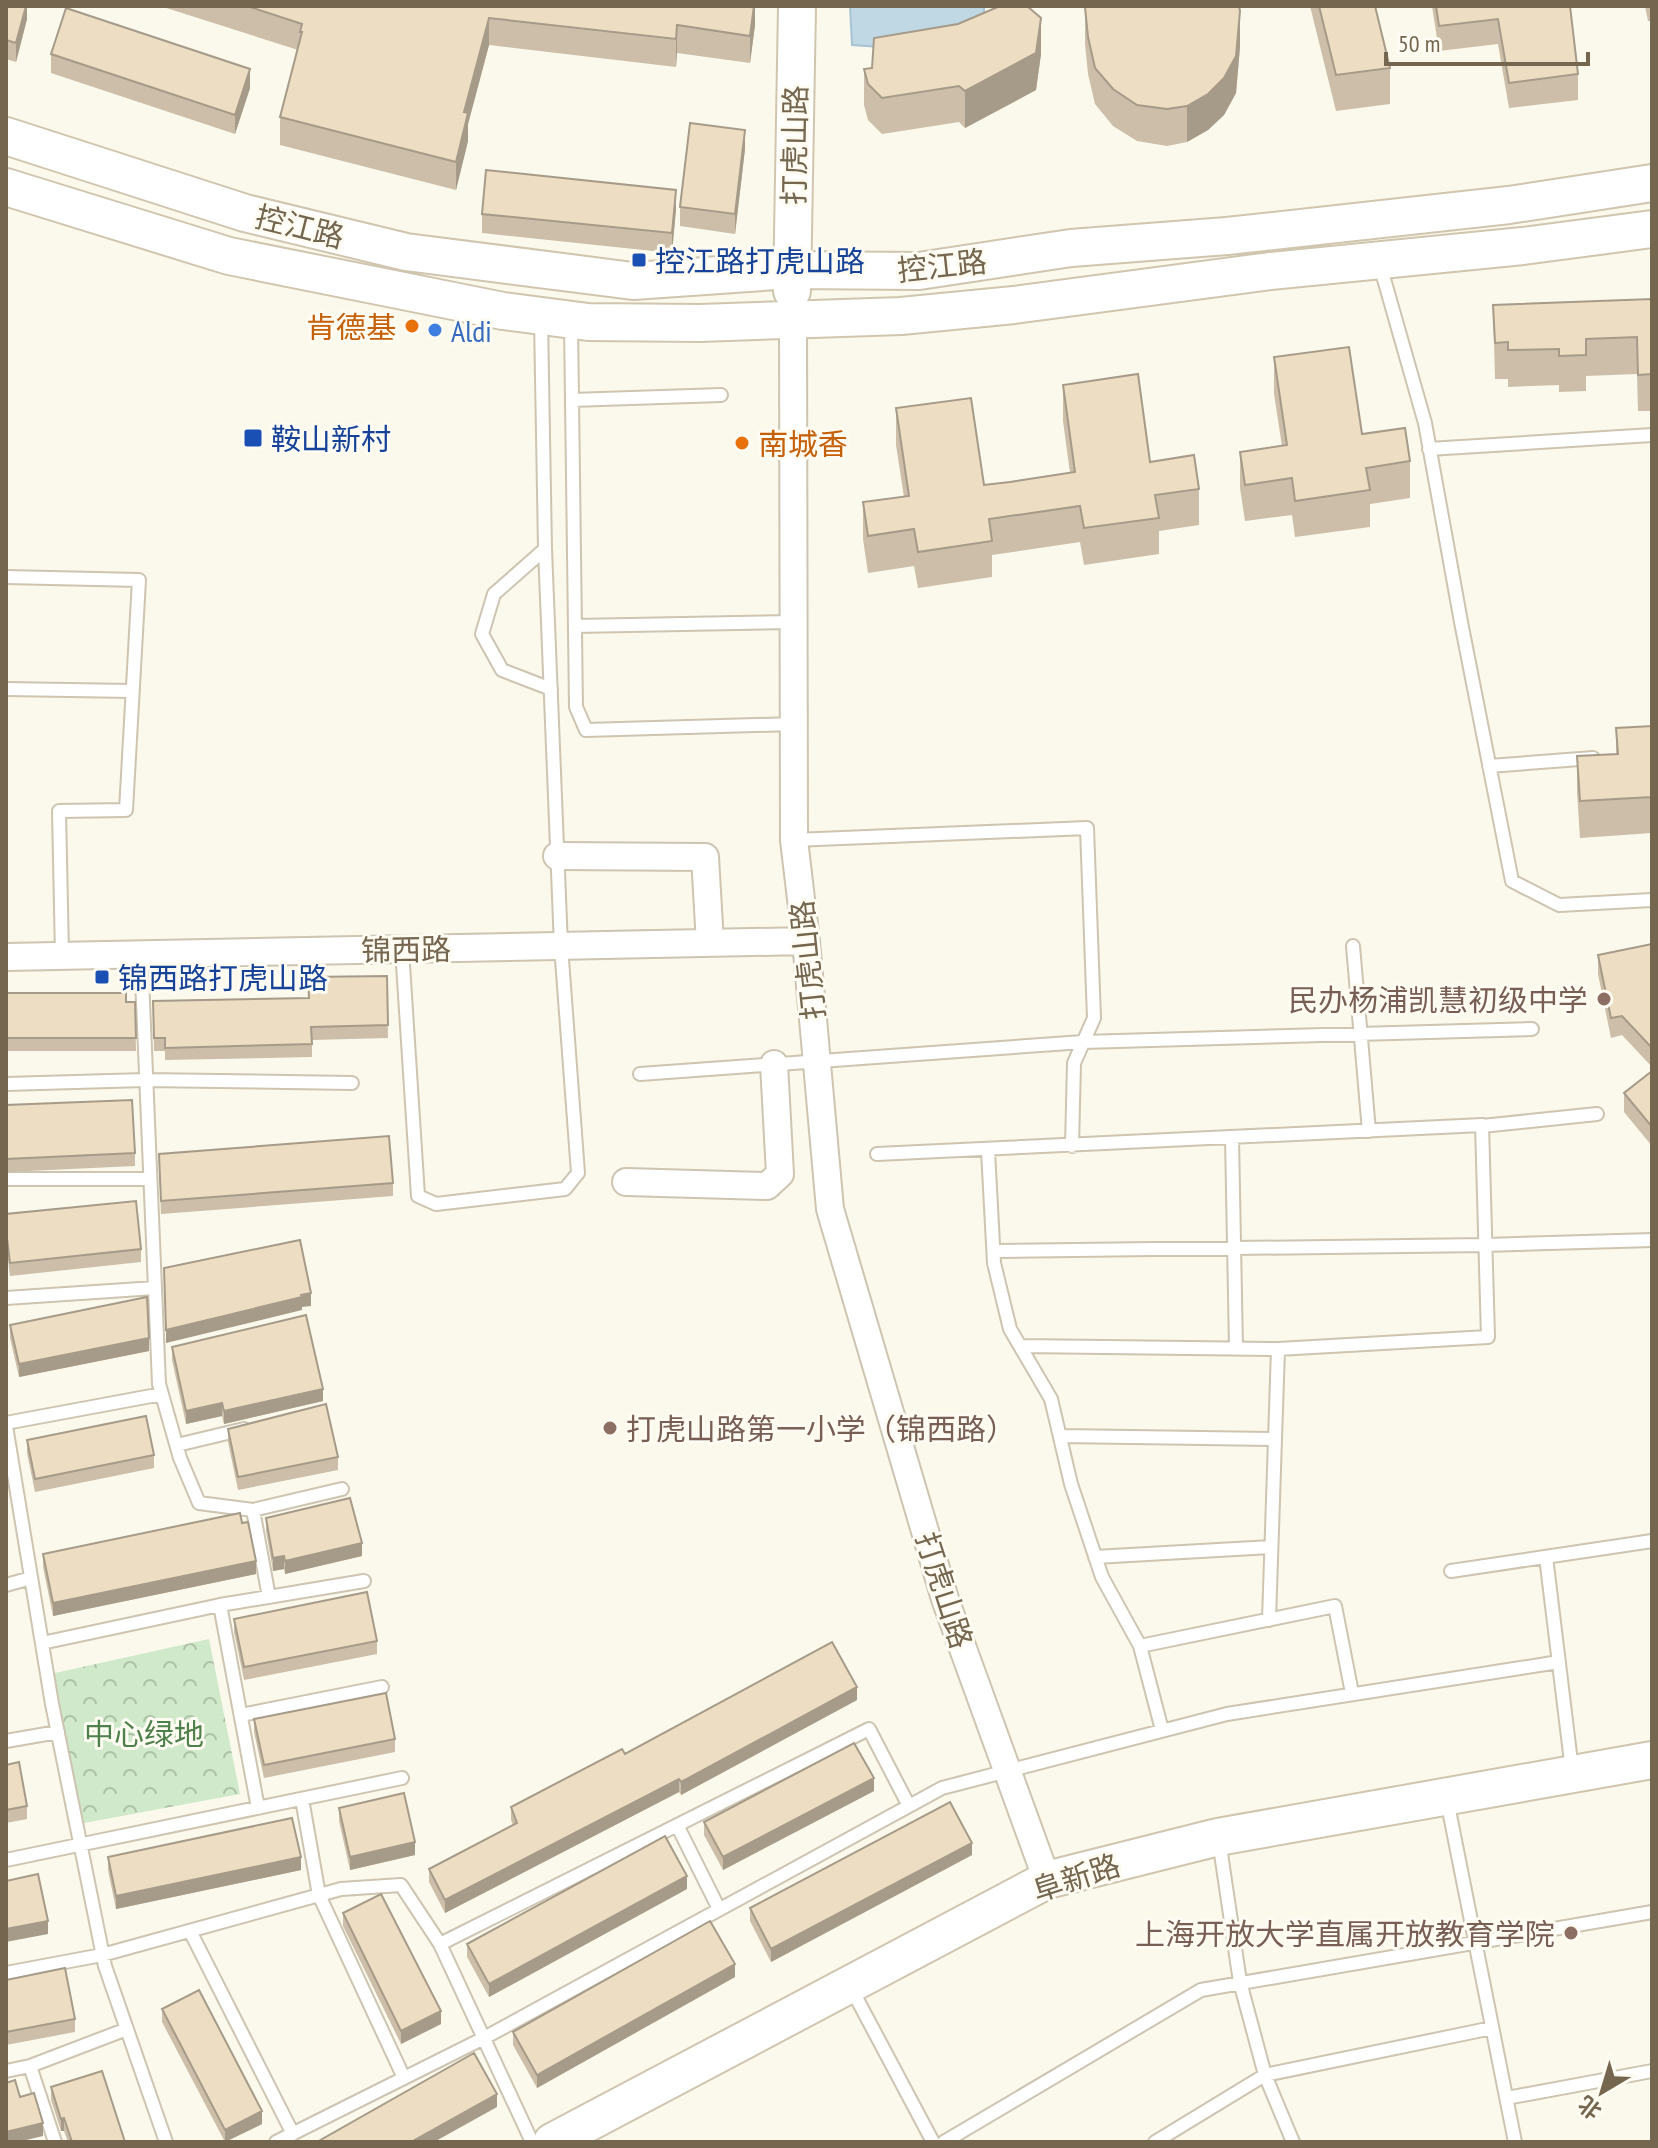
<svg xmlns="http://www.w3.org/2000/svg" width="1658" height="2148" font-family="'PT Sans Narrow','Noto Sans SC',sans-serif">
<defs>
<pattern id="park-crowns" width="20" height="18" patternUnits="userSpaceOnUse" patternTransform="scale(2)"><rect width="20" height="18" fill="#cfe9ca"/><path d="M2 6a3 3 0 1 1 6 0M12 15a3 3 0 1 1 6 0" fill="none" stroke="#adc1a6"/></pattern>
</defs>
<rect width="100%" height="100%" fill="#fbf9eb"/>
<path fill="url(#park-crowns)" d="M209 1639 240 1794 79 1824 46 1675Z"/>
<path fill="#c0d7e4" stroke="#a7c3d5" stroke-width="2" d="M850 6H984V33L941 51 852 45Z"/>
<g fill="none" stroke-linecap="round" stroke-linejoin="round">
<defs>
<path id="lane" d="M1380 265 1425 423 1461 622 1512 881 1559 905 1652 900
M571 323 576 707 586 730 794 724
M572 400 721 395
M1429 449 1652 435
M545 549 494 594 482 634 502 670 551 689
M6 577 139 580 126 810 59 811 62 955
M575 626 794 622
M6 689 132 691
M1489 766 1593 758
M794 840 1087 828 1094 1018 1074 1063 1072 1146
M1353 946 1369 1131
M402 949 418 1196 436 1204 565 1189 578 1173 561 946 545 549 541 319
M141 954 159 1384 180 1458 199 1503 253 1510 269 1597
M640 1074 1083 1042 1532 1029
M6 1084 145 1080 352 1083
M1482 1126 1597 1114
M1232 1138 1236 1348
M988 1151 994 1263 1010 1329 1051 1399 1071 1484 1102 1577 1140 1646 1162 1730
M877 1154 1482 1125 1488 1337 1278 1349
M6 1179H150
M994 1251 1485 1245 1652 1240
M6 1298 155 1288
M1020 1346 1278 1349 1269 1620
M6 1423 162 1394
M6 1426 52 1704 105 1966 166 2142
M1060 1436 1275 1439
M177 1445 244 1429
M253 1510 342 1489
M1095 1557 1271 1547
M1546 1557 1572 1770
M1451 1571 1652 1541
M6 1585 31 1578
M220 1605 258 1808
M42 1643 220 1605 364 1581
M1140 1646 1335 1606 1352 1693
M241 1715 382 1687
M6 1741 58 1732
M302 1799 319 1895 404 2078
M1447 1800 1515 2142
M677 1825 719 1909
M1219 1840 1240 1982 1265 2075 1293 2142
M6 1860 402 1778
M190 1931 293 2134
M440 1944 869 1729 909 1806
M6 1973 102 1955 341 1889 401 1885 440 1944 532 2142
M850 1986 933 2142
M30 2066 55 2142
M6 2071 30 2066 127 2029
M1507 2098 1652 2071
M276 2142 484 2038 942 1788 1227 1714 1559 1662
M944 2142 1201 1990 1652 1912
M1155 2142 1265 2075 1492 2028"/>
<path id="street" d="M793 321 794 840 806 941 830 1209 945 1599 1047 1880
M557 856 705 857 710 943
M6 957 806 941
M626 1182 767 1186 780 1174 774 1064"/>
<path id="secondary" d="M6 136 245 213 406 252 633 281 791 270 919 271 1071 248 1227 236 1509 205 1652 183
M6 187 229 256 503 311 588 322 700 323 901 316 1014 305 1270 271 1523 246 1652 229
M792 291 797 6
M552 2142 1047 1880 1218 1837 1652 1760"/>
</defs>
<use href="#lane" stroke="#cdc4b1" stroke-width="16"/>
<use href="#street" stroke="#cdc4b1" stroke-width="30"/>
<use href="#secondary" stroke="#d0c5af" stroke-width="40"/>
<use href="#lane" stroke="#fff" stroke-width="12"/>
<use href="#street" stroke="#fff" stroke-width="26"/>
<use href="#secondary" stroke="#fff" stroke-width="36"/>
</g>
<path fill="#ccbea8" d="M6 6H27V19L16 62 6 59Z
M160 6H755V25L750 63 677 53 676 67 489 45 468 124V141L456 190 280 145V117L298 50Z
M1310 6H1375L1390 68V104L1336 111Z
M1432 6H1570L1578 74V100L1509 108 1498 44 1439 51Z
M1645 6H1652V21H1648Z
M1085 7 1240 47 1236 93 1224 115 1208 130 1187 142 1167 146 1137 141 1113 126 1095 104 1088 74 1085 44Z
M958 24 1041 54 1036 90 965 128 959 122 882 134 868 120 864 105V69L872 68Z
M51 54 250 88 235 134 51 73Z
M745 149 735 234 680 226V207Z
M676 209 672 253 482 233V214Z
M1652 299V411H1638L1637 374 1586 376V391L1559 392V385L1508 387V379H1495L1493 305Z
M1274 357 1362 434 1410 461V498L1370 504V527L1295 537 1292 515 1245 521 1240 488V452L1282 446 1274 394Z
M1063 385 1150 462 1199 489V525L1159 531V554L1084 565 1080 542 992 555V577L918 588 914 566 868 573 863 539V502L904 497 896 445V408L984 485 1070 473 1063 421Z
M1652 726V833L1580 838 1577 792V756L1616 754V728Z
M1652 944V1067L1622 1035 1611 1038 1598 974V955Z
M387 976 388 1038 312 1040V1057L165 1060V1051H154L153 1001 309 998Z
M6 993 135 1002 136 1051H6Z
M1652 1071V1146L1624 1112V1093Z
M6 1105 135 1153V1166L6 1172Z
M159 1167 393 1183V1196L161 1214Z
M6 1214 141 1249V1262L10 1276 6 1243Z
M10 1325 149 1351 19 1377 10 1338Z
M172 1347 323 1401 224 1424 222 1416 186 1424 172 1360Z
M228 1429 338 1457V1470L238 1490 228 1442Z
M27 1440 154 1455V1468L35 1492 27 1453Z
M266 1518 362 1556 285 1574 284 1569 273 1571 266 1531Z
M43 1554 256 1574 53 1616 43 1567Z
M234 1619 377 1641V1654L244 1680 234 1632Z
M857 1700 681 1795 679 1792 445 1913 429 1882V1869L513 1825 511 1820V1807L625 1754Z
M254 1719 395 1739V1752L264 1778 254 1732Z
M6 1765 27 1806V1819L6 1823Z
M874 1791 723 1870 704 1835V1822Z
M339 1808 415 1855 350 1870 339 1821Z
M972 1855 771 1962 750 1921V1908Z
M108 1857 301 1870 116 1909 108 1870Z
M687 1889 489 1997 467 1957V1944Z
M343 1913 441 2024 401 2044 343 1926Z
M735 1977 537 2088 513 2045V2032Z
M6 1980 75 2019V2032L6 2045Z
M162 2009 262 2124 225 2142 162 2022Z
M51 2087 125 2142H68L64 2131H61L51 2100Z"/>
<path fill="#a69b88" d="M26 6H27V19L16 62V43Z
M754 6H755V25L750 63V36Z
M1240 11V47L1236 93 1224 115 1208 130 1187 142V106Z
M489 18V45L468 124V141L456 190V162L464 112Z
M1041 18V54L1036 90 965 128V91Z
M677 25V53L676 67V39Z
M250 69V88L235 134V115Z
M745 130V149L735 234V214Z
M676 190V209L672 253V233Z
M311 1293V1306L302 1307V1310L166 1343V1330Z
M149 1338V1351L19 1377V1364Z
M323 1389V1401L224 1424V1411Z
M222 1403V1416L186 1424V1411Z
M362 1543V1556L285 1574V1561Z
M284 1556V1569L273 1571V1558Z
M256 1561V1574L53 1616V1603Z
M857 1687V1700L681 1795V1782Z
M874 1778V1791L723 1870V1857Z
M679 1779V1792L445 1913V1900Z
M415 1842V1855L350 1870V1857Z
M972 1843V1855L771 1962V1949Z
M301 1857V1870L116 1909V1896Z
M687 1876V1889L489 1997V1984Z
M48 1921V1934L6 1942V1929Z
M735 1964V1977L537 2088V2075Z
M441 2011V2024L401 2044V2031Z
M497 2094V2107L434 2142H411Z
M262 2111V2124L225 2142V2130Z
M64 2118V2131H61V2119Z
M43 2123V2136L18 2142H6V2132Z"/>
<path fill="#edddc3" stroke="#a69b88" stroke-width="2" d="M6 6H26L16 43 6 40Z
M247 6H754L750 36 677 25 676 39 489 18 464 112 468 113 456 162 280 117 302 32H300L302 24Z
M1000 6H1027L1041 18 1036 53 965 91 959 86 882 98 868 84 864 69 872 68 874 38 958 24Z
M1093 6H1239L1240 11 1236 56 1224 78 1208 94 1187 106 1167 109 1137 105 1113 89 1095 68 1088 37 1085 7Z
M1319 6H1375L1390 68 1336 75Z
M1436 6H1570L1578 74 1509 83 1498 19 1439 26Z
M66 8 250 69 235 115 51 54Z
M690 123 745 130 735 214 680 207Z
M486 170 676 190 672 233 482 214Z
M1652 299V374L1638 375 1637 337 1586 339V355L1559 356V349L1508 350V342L1495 343 1493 305Z
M1349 347 1362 434 1405 428 1410 461 1366 468 1370 490 1295 501 1292 478 1245 485 1240 452 1287 445 1274 357Z
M1138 374 1150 462 1194 455 1199 489 1155 495 1159 518 1084 528 1080 506 989 519 992 541 918 552 914 529 868 536 863 502 909 496 896 408 971 398 984 485 1010 482 1075 472 1063 385Z
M1652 726V797L1580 801 1577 756 1618 754 1616 728Z
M1652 944V1048L1622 1016 1611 1018 1598 955Z
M387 976 388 1025 311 1027 312 1044 165 1048V1038H154L153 1001 309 998 308 977Z
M6 993H126V1002H135L136 1038H6Z
M1652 1071V1127L1624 1093Z
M132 1100 135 1153 6 1159V1105Z
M389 1136 393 1183 161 1201 159 1154Z
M136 1201 141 1249 10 1263 6 1230V1214Z
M300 1240 311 1293 301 1295 302 1297 166 1330 164 1268Z
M147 1297 149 1338 19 1364 10 1325Z
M306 1315 323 1389 224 1411 222 1403 186 1411 172 1347Z
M326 1404 338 1457 238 1477 228 1429Z
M146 1416 154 1455 35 1479 27 1440Z
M350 1498 362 1543 285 1561 284 1556 273 1558 266 1518Z
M240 1513 242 1523 248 1522 256 1561 53 1603 43 1554Z
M367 1592 377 1641 244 1667 234 1619Z
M832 1642 857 1687 681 1782 679 1779 445 1900 429 1869 517 1823 511 1807 622 1749 625 1754Z
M386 1693 395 1739 264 1765 254 1719Z
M854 1743 874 1778 723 1857 704 1822Z
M19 1762 27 1806 6 1810V1765Z
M404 1793 415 1842 350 1857 339 1808Z
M950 1802 972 1843 771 1949 750 1908Z
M292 1818 301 1857 116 1896 108 1857Z
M665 1836 687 1876 489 1984 467 1944Z
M38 1874 48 1921 6 1929V1881Z
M381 1894 441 2011 401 2031 343 1913Z
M710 1921 735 1964 537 2075 513 2032Z
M65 1968 75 2019 6 2032V1980Z
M199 1990 262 2111 225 2130 162 2009Z
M474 2053 497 2094 411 2142H317Z
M102 2071 125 2142H72L64 2118 61 2119 51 2087Z
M15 2080 20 2097 34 2093 43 2123 6 2132V2083Z"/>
<g fill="#1a4fb4" stroke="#fefcf2" stroke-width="3">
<rect x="631" y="252" width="16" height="16" rx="4"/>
<rect x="243" y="428" width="20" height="20" rx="4"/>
<rect x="94" y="969" width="16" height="16" rx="4"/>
</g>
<g fill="#e8710a" stroke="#fefcf2" stroke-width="3">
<circle cx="412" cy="326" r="8"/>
<circle cx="742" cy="443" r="8"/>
</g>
<circle fill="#3f7fe0" stroke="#fefcf2" stroke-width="3" cx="435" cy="330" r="8"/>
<g fill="#8d6e63" stroke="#fefcf2" stroke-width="3">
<circle cx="1604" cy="999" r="8"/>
<circle cx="610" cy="1428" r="8"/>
<circle cx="1571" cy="1933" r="8"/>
</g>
<g text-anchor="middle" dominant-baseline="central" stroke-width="6" stroke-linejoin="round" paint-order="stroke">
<g font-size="30" fill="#75664f" stroke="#fefcf2">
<text transform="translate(794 145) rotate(-89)">打虎山路</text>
<text transform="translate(300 226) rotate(14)">控江路</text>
<text transform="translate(942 265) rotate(-6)">控江路</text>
<text transform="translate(406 949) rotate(-1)">锦西路</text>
<text transform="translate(807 960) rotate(-96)">打虎山路</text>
<text transform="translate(945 1590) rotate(72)">打虎山路</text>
<text transform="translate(1076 1877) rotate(-18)">阜新路</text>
</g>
<g font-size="30" fill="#164399" stroke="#fefcf2" text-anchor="start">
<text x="655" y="260">控江路打虎山路</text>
<text x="271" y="438">鞍山新村</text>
<text x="118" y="977">锦西路打虎山路</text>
</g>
<g font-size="30" fill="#c56008" stroke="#fefcf2" text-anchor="end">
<text x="396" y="326">肯德基</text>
<text x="758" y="443" text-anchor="start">南城香</text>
</g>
<g font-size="30" fill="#366cbe" stroke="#fefcf2" text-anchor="start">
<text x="451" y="330">Aldi</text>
</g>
<g font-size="30" fill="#785e54" stroke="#fefcf2" text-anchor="end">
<text x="1588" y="999">民办杨浦凯慧初级中学</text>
<text x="626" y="1428" text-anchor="start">打虎山路第一小学（锦西路）</text>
<text x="1555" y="1933">上海开放大学直属开放教育学院</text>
</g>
<g font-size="30" fill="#4e804b" stroke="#fefcf2">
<text x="144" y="1733">中心绿地</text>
</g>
</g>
<rect width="1658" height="2148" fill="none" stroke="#75664f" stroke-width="16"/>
<g transform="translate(1602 2092) rotate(218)" stroke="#fefcf2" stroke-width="6" paint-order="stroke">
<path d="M0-6L14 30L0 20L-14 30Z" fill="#75664f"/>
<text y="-12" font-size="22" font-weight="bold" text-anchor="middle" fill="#75664f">北</text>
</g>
<path d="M1386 52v12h202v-12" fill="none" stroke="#75664f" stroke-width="4"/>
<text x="1398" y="52" font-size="24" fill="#75664f" stroke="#fefcf2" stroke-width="6" paint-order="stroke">50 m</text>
</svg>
